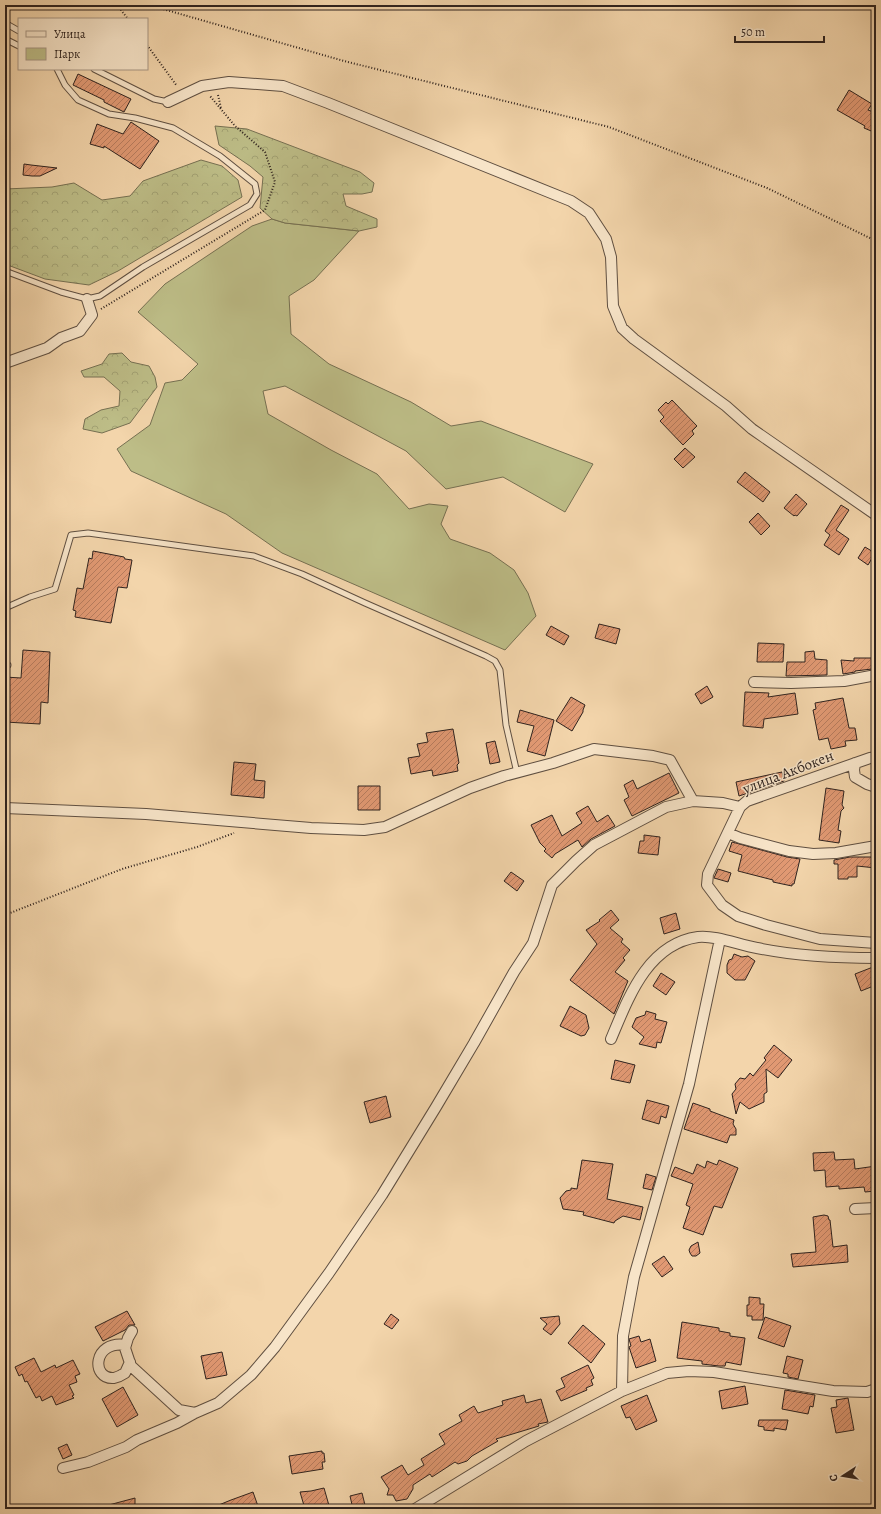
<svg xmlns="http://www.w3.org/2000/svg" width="881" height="1514" font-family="Alegreya,serif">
<defs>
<pattern id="forest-crowns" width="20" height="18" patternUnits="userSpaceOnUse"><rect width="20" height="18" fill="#bdbd87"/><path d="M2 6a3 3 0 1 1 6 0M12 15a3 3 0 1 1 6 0" fill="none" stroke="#a3a274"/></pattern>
<pattern id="building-hatch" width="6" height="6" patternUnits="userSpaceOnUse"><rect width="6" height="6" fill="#e19973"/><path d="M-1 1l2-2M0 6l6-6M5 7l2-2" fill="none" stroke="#b77c5e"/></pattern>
</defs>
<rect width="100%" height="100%" fill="#f3d5ab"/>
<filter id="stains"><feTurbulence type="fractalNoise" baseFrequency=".005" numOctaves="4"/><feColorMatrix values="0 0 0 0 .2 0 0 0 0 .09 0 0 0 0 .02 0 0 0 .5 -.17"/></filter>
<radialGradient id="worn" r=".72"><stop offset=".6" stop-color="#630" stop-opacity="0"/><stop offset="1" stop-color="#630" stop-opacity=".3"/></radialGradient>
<path fill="#bdbd87" stroke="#767052" d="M272 219 285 223 359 231 314 280 289 296 291 334 329 364 411 402 451 426 481 421 593 464 565 512 503 477 446 489 406 451 285 386 263 391 268 414 331 450 377 474 409 509 429 504 448 506 441 524 450 539 490 553 514 570 528 593 536 616 505 650 282 553 226 514 131 471 117 449 150 425 165 383 182 380 198 364 138 312 165 284 252 226Z"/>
<path fill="url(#forest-crowns)" stroke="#767052" d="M215 126 247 129 360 172 374 183 372 192 362 194H343L346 206 377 219V227L359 231 285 223 272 219 260 208 263 177 250 166 219 145Z
M201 160 222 166 238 180 242 197 118 271 89 285 45 279 5 264V189L52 187 74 183 102 200 130 196 143 181Z
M122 353 131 362 149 366 155 377 157 387 130 423 102 433 83 429 85 419 101 410 119 406 120 391 104 377H84L81 371 102 364 109 354Z"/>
<path fill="url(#building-hatch)" stroke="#2e221e" d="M78 74 131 99 124 112 104 102V100L73 85Z
M849 90 872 104 868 110 876 113V133L864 128 865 126 837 110Z
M131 122 159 141 140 169 104 146V148L90 144 97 124 123 134Z
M24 164 31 165 57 168 40 176H32L23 175Z
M672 400 697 426 692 431 694 434 683 445 660 421 664 417 658 410 666 402 668 404Z
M685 448 695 457 683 468 674 459Z
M745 472 770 492 763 502 737 482Z
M796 494 807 504 797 516 795 515 794 516 784 508Z
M841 505 849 510 836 530 849 539 839 555 824 545 830 535 825 531Z
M758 513 770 526 761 535 749 522Z
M865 547 875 553 868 565 858 558Z
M93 551 124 557 125 559 132 560 127 588 118 587 111 623 75 617 76 611 73 610 77 588 83 589 89 558 92 559Z
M599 624 620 629 616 644 595 638Z
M551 626 569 636 564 645 546 635Z
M758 643 784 644 783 662H757Z
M23 650 50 652 48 703 41 702 40 724 5 722V677L21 678Z
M814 651 815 659 827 660V675L786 676 787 662H805V652Z
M854 658H872V669L855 671V672L843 674 841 660 854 661Z
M707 686 713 697 701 704 695 694Z
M745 692 769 693 768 697 795 693 798 714 764 719 763 728 743 726Z
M571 697 585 705 583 710V712L572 731 556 721Z
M843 698 849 728H855L857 740 845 741 846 746 831 749 828 738 819 740 813 710 816 709 815 703Z
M520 710 554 720 545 756 527 751 534 726 517 722Z
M453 729 459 763 457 765 458 771 433 776 432 770 411 774 408 758 420 756 417 744 428 742 426 733Z
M495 741 500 762 490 764 486 743Z
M234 762 256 764 254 780 265 781 264 798 231 795Z
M782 772 784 781 739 796 736 782Z
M669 773 679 793 632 816 624 800 629 797 624 785 633 780 637 789Z
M358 786H380V810H358Z
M826 788 844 791 842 805 844 808 841 811 838 830 841 831 839 843 819 840Z
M588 806 597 822 608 815 615 826 591 839 582 847 578 840 555 854 552 858 544 851 546 849 540 843 531 825 552 815 562 836 582 823 576 813Z
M644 835 660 837 658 855 638 853 640 841H644Z
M732 842 787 857 800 859 794 884H792V886L773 882V880L738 871 742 855 729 851Z
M850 857H876V868L857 866V877H848V879H838V864H834V860Z
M718 869 731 873 728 882 714 878Z
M511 872 524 881 517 891 504 881Z
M611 910 619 920 610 928 623 939 621 942 630 950 623 958 625 960 615 972 628 981 614 1014 570 980 597 944 586 930 600 921 599 920Z
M676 913 680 929 664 934 660 918Z
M734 954 742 957 748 956 755 961 745 980H735L727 973V965L729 960 732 959Z
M873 967 876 975V985L861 991 855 974Z
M661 973 675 982 666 995 653 986Z
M570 1006 586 1015 589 1028 585 1035 581 1036 560 1026Z
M646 1011 656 1014 655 1019 667 1022 661 1043 657 1042 656 1048 639 1044 644 1037 632 1027 636 1018 645 1015Z
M774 1045 792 1060 778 1078 766 1069 767 1092 764 1094V1102L749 1109 740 1102 736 1114 732 1094 736 1089 735 1084 740 1078 745 1079 750 1073 753 1076 766 1060 764 1058Z
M615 1060 635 1065 630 1083 611 1079Z
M386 1096 391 1117 370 1123 364 1102Z
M647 1100 669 1106 666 1118 661 1116 659 1124 642 1119Z
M693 1103 710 1109V1111L734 1120 733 1124 736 1129V1135H730L727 1143 684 1129Z
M834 1152 835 1160 854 1159 855 1169 876 1166V1191L865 1192 864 1187 839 1189V1186L826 1187 825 1170 814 1171 813 1153Z
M582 1160 613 1164 607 1199 643 1207 640 1220 623 1216 615 1221 614 1223 583 1215 584 1212 563 1209 560 1198 566 1191 571 1190V1188L577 1189Z
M719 1160 738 1168 722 1208 714 1206 703 1235 683 1228 690 1207 686 1205 693 1184 671 1176 675 1167 693 1174 697 1164 705 1168 707 1161 717 1165Z
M646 1174 656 1177 652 1190 643 1188Z
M824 1215 828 1216 829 1220H830L833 1247 847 1245 848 1262 793 1267 791 1254 816 1252 813 1217Z
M698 1242 700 1253 696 1256H692L690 1253 689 1250 691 1246Z
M664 1256 673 1269 662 1277 652 1264Z
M749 1297 760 1298V1304H764L763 1320H752V1316H747V1305H749Z
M127 1311 135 1325H129L125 1330 103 1341 95 1327Z
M391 1314 399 1320 392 1329 384 1324Z
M559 1316 560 1324 551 1335 543 1329 547 1324 540 1318Z
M765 1317 791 1326 784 1347 758 1338Z
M682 1322 719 1328V1331L730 1333V1336L745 1338 741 1365 726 1362 725 1366H719L702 1364V1361L677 1358Z
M583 1325 605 1344 591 1363 568 1343Z
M639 1336 641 1342 650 1339 656 1361 636 1368 629 1347 631 1346 629 1339Z
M222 1352 227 1375 206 1379 201 1356Z
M787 1356 803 1360 798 1379 788 1377V1374L783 1373Z
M34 1358 41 1372 55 1365 56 1368 73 1360 80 1374 75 1376 77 1382 69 1385 74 1395 72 1396 74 1398 56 1405 52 1396 42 1401 40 1396 36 1398 27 1381 25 1382 22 1374 19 1376 15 1367Z
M588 1365 594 1378 591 1380 593 1385 586 1388 587 1390 561 1401 556 1391 565 1387 561 1378Z
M745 1386 748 1404 722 1409 719 1391Z
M123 1387 138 1415 117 1427 102 1399Z
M785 1390 815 1395 813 1407 810 1406 808 1414 782 1409Z
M524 1395 526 1403 541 1399 548 1422 538 1424 539 1426 496 1439 498 1441 472 1456 467 1461 458 1464 455 1462 432 1477 430 1474 413 1485V1489L407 1499 396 1501 393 1495H387L389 1489 381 1477 402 1465 408 1475 424 1465 421 1459 445 1444 439 1434 462 1421 459 1415 474 1406 478 1413 503 1405 502 1401Z
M647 1395 657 1421 636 1430 630 1417 626 1418 621 1406Z
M848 1398 854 1430 836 1433 831 1408 837 1407 836 1400Z
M759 1420H788L786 1430 774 1428V1431L764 1430V1427L758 1426Z
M67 1444 72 1455 63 1459 58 1448Z
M322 1451V1453H324L325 1462H322L323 1469 292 1474 289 1456Z
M324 1488 330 1509H305L300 1492 311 1491Z
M253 1492 259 1509H209L231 1500Z
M362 1493 366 1509H353L350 1496Z
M135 1498V1507L130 1509H105V1506Z"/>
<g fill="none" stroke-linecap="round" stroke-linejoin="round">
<defs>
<path id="service" d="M5 23 19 31
M5 39 19 46
M94 69 154 99 168 102
M5 271 61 292 87 299 100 296 143 267 250 205 257 194 255 184 220 156 173 128 135 118 109 114 78 100 65 85 57 69
M5 608 30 597 55 589 71 535 88 533 254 556 302 574 365 603 486 656 495 661 500 670 506 725 517 773
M5 665H8"/>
<path id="minor" d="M168 102 202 86 229 82 283 86 328 103 571 201 589 213 606 239 611 257 613 306 622 328 634 339 726 406 752 429 876 515
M5 363 47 348 61 338 80 331 92 315 87 299
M754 682 791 683 844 681 876 675
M876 757 870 758 747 801 740 807 708 874 707 885 722 905 738 916 766 925 820 939 876 943
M855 763 854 770 855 777 867 784 876 787
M5 808 146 814 311 828 364 830 385 827 470 788 504 776 553 763 594 749 653 756 670 760 693 801
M728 833 740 838 789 851 813 854 836 853 876 846
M611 1039C628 999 647 944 698 937 716 935 739 945 757 948 796 956 837 958 876 958
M855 1209 876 1208
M132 1331 128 1338 125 1348 131 1366 179 1410 195 1413 218 1403 251 1375 275 1347 329 1273 382 1195 436 1107 474 1043 514 972 533 943 552 885 576 861 594 845 666 807 693 801 723 803 740 807
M126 1345C92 1340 91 1380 114 1378 118 1377 122 1375 125 1373L130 1362
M622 1391 667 1373 689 1371 714 1372 833 1391 867 1392 876 1389
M63 1468 88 1462 126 1447 137 1440 177 1423 195 1413
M415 1509 526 1441 622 1391 623 1336 634 1277 689 1084 720 939"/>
</defs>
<use href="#service" stroke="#5f4f41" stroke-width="7"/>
<use href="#minor" stroke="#5f4f41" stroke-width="12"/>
<path stroke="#2e221e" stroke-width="2" stroke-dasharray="1 2" stroke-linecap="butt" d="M117 5 128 19
M149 5 344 61 609 127 767 188 876 241
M147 45 177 86
M218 95 221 108
M101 309 265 210 275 182 265 152 235 126 210 96
M5 915 122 869 197 847 234 833"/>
<use href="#service" stroke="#f7e4c8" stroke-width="5"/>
<use href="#minor" stroke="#f7e4c8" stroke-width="10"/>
</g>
<g text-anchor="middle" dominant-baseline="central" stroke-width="3" stroke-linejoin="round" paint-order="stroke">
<g font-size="15" fill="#2e221e" stroke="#f7e4c8">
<text transform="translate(788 772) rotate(-21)">улица Акбокен</text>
</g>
</g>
<rect width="881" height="1514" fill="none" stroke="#f3d5ab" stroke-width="20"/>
<rect x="6" y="6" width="869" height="1502" fill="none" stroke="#2e221e" stroke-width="2"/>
<rect x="10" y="10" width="861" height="1494" fill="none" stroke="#2e221e"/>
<rect x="18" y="18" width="130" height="52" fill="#f7e4c8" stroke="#a79684"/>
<rect x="26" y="31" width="20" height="6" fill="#f7e4c8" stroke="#a79684"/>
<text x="54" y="38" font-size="12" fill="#2e221e">Улица</text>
<rect x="26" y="48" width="20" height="12" fill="#bdbd87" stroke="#a79684"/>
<text x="54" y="58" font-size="12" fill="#2e221e">Парк</text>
<g transform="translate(843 1476) rotate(258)" stroke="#f7e4c8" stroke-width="3" paint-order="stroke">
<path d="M0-3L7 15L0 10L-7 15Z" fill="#2e221e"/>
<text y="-6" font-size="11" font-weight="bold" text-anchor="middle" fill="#2e221e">С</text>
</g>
<path d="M735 36v6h89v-6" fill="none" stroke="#2e221e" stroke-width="2"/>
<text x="741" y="36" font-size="12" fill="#2e221e" stroke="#f7e4c8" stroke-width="3" paint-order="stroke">50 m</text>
<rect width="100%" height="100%" filter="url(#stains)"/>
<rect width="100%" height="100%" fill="url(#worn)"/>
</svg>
